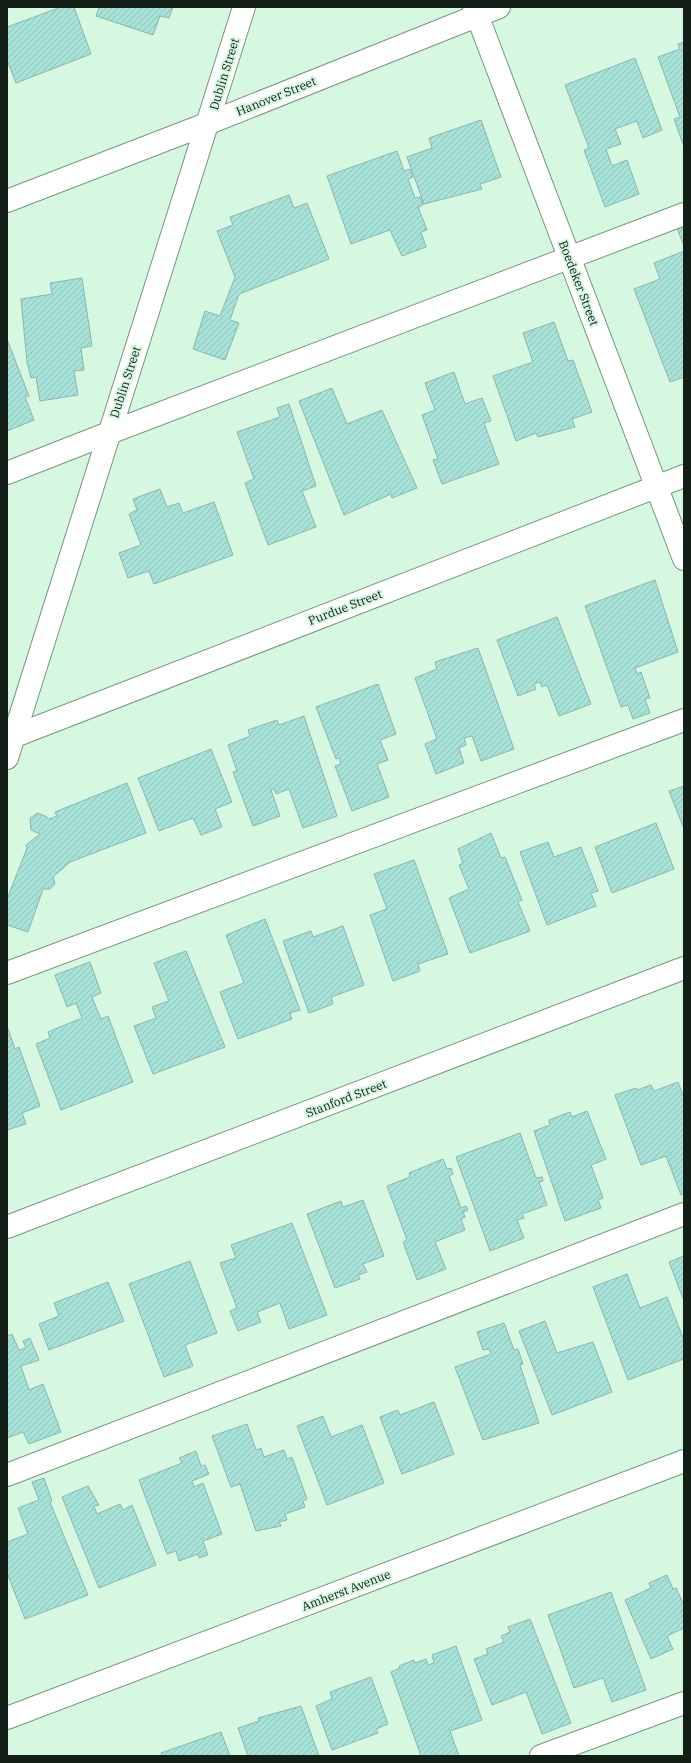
<svg xmlns="http://www.w3.org/2000/svg" width="691" height="1763" font-family="'IBM Plex Serif',serif">
<defs>
<pattern id="building-hatch" width="6" height="6" patternUnits="userSpaceOnUse"><rect width="6" height="6" fill="#a7e2d9"/><path d="M-1 1l2-2M0 6l6-6M5 7l2-2" fill="none" stroke="#8fc1ba"/></pattern>
</defs>
<rect width="100%" height="100%" fill="#d6f7e0"/>
<path fill="url(#building-hatch)" stroke="#8bb6af" d="M61 7H74L91 54 16 83 7 60V27Z
M99 7H173L169 18 160 16 153 35 96 16Z
M684 42V147L674 119 680 117 658 57 680 49 678 44Z
M635 58 662 130 643 138 637 121 615 129 621 144 606 149 612 166 627 160 639 194 605 207 584 150 589 148 565 85Z
M481 120 501 177 480 184 482 189 424 204 407 157 432 148 429 138Z
M397 151 404 171 410 169 413 177 408 179 415 198 420 197 423 205 418 207 427 230 421 232 426 247 402 256 390 230 351 244 327 176Z
M289 195 294 208 307 203 329 259 239 294 230 320 239 323 225 360 193 349 205 311 220 316 235 277 217 231 233 225 230 217Z
M684 226V246L677 228Z
M684 251V377L670 382 634 289 660 279 654 263Z
M82 278 92 346 81 348 84 370 74 371 78 395 40 401 36 377 31 378 27 362 21 299 52 294 50 283Z
M554 322 568 361 573 360 592 412 572 419 575 427 538 437 536 433 516 441 493 376 533 362 523 333Z
M7 339 29 396 25 397 34 420 7 431Z
M454 372 465 404 482 398 491 421 484 423 499 464 442 484 433 460 438 459 422 415 435 410 425 383Z
M332 388 347 424 382 410 417 488 392 498 391 494 344 515 299 401Z
M289 404 316 486 302 491 316 527 268 545 245 483 254 479 237 432 280 417 277 408Z
M160 489 167 507 179 503 183 513 214 502 233 555 154 584 149 571 128 578 119 553 141 545 129 514 137 510 133 499Z
M655 580 678 652 635 668 637 674 641 672 650 698 645 699 650 713 633 719 628 705 621 707 585 606Z
M557 617 591 704 559 716 547 685 542 687 540 682 534 684 536 689 518 696 497 640Z
M478 648 514 749 481 761 472 736 464 738 466 745 459 748 464 763 436 774 425 744 437 739 415 678 437 669 435 662Z
M378 684 396 734 380 740 388 760 377 764 389 797 352 811 335 766 341 764 339 758 336 759 316 707Z
M304 716 337 816 303 828 289 789 276 794 274 789 271 790 280 816 253 826 233 772 237 771 228 745 250 736 248 730 277 720 279 725Z
M211 749 232 802 215 809 222 827 201 835 193 818 159 831 138 778Z
M127 783 146 833 70 862 53 877 55 884 50 889H43L28 932 7 925V899L27 848 26 845 40 834 31 830 30 818 38 813 47 817 49 819 57 816 55 812Z
M684 786V829L669 791Z
M656 823 674 869 612 893 595 847Z
M491 833 501 858 505 857 522 900 518 902 530 931 470 953 449 898 469 889 459 865 463 863 458 849Z
M548 842 554 857 581 847 598 891 591 893 596 906 547 925 520 852Z
M414 860 448 954 418 964 420 971 393 981 370 915 387 909 374 874Z
M265 919 300 1010 290 1013 292 1019 238 1039 220 992 244 983 226 935Z
M343 926 364 985 331 997 333 1004 309 1013 283 941 311 931 313 937Z
M186 951 225 1047 153 1074 134 1026 156 1018 152 1007 169 1001 154 963Z
M90 962 101 993 92 997 101 1019 108 1016 133 1082 61 1110 36 1044 50 1038 48 1032 82 1018 76 1003 67 1007 55 975Z
M7 1026 15 1049 19 1047 40 1106 22 1113 26 1124 7 1130Z
M678 1082 684 1098V1193L681 1195 666 1156 641 1165 615 1095 636 1088 637 1090 651 1085 654 1091Z
M587 1111 606 1159 591 1165 603 1198 598 1200 601 1208 565 1221 534 1131 550 1125 549 1120 570 1112 572 1117Z
M520 1133 536 1178 542 1177 543 1181 539 1182 547 1205 522 1214 524 1218 517 1220 524 1238 490 1251 456 1157Z
M443 1159 447 1169 451 1168 453 1174 449 1176 461 1208 466 1206 468 1210 463 1212 465 1217 461 1219 465 1230 435 1242 446 1269 417 1280 403 1242 407 1240 387 1186 410 1177 409 1173Z
M363 1200 384 1256 363 1264 367 1272 358 1275 360 1279 335 1288 307 1214 341 1201 343 1207Z
M292 1223 327 1315 289 1329 280 1303 257 1312 261 1322 238 1331 230 1311 237 1308 220 1263 236 1258 231 1245Z
M684 1256V1301L669 1262Z
M190 1261 217 1333 185 1345 193 1366 164 1377 129 1284Z
M627 1274 640 1308 667 1297 684 1340V1359L628 1380 593 1287Z
M108 1282 124 1321 49 1350 39 1324 59 1316 54 1303Z
M545 1321 557 1353 593 1342 612 1392 552 1415 519 1331Z
M504 1323 514 1350 518 1349 523 1364 520 1365 539 1423 483 1440 455 1367 491 1354 489 1349 483 1350 477 1332Z
M12 1334 19 1350 26 1348 23 1341 30 1338 39 1360 21 1366 29 1390 43 1384 61 1432 29 1444 23 1432 7 1438V1336Z
M434 1402 454 1454 402 1474 380 1417 398 1410 400 1415Z
M323 1416 331 1437 362 1425 384 1483 327 1505 297 1426Z
M247 1424 256 1450 261 1448 264 1457 284 1450 287 1459 292 1457 307 1499 303 1501 305 1507 285 1514 287 1520 279 1522 281 1526 256 1531 240 1484 231 1487 212 1436Z
M196 1451 201 1466 205 1465 209 1474 192 1481 194 1487 203 1483 222 1534 203 1541 208 1555 199 1558 198 1554 179 1561 176 1551 167 1554 139 1480 182 1463 179 1458Z
M44 1478 52 1501 50 1502 88 1595 25 1619 7 1573V1542L28 1534 18 1508 39 1500 32 1482Z
M88 1486 99 1505 94 1506 97 1514 120 1504 123 1510 132 1505 156 1565 99 1588 62 1497Z
M667 1575 673 1589 676 1588 684 1605V1610L681 1612 684 1619V1628L667 1636 673 1649 651 1659 625 1600 651 1588 649 1583Z
M611 1592 646 1690 612 1702 603 1678 574 1688 548 1615Z
M530 1619 571 1723 542 1734 526 1692 492 1705 474 1659 488 1654 486 1649 504 1642 501 1636 510 1632 508 1627Z
M456 1646 482 1720 450 1731 459 1756H421L391 1672 400 1668 399 1666 414 1660 415 1663 426 1659 428 1665 434 1663 432 1655Z
M371 1677 388 1724 376 1729 378 1733 332 1750 316 1706 332 1699 330 1692Z
M301 1706 319 1756H248L238 1728 259 1721 258 1718Z
M221 1732 230 1756H162L161 1753Z"/>
<g fill="none" stroke-linecap="round" stroke-linejoin="round">
<defs>
<path id="minor" d="M474 7 684 559
M7 201 209 123 499 7
M7 473 109 433 684 214
M7 739 684 476
M7 758 244 7
M7 973 684 720
M7 1227 684 968
M7 1475 684 1214
M7 1718 684 1461
M541 1756 684 1703"/>
</defs>
<use href="#minor" stroke="#779681" stroke-width="24"/>
<use href="#minor" stroke="#fff" stroke-width="22"/>
</g>
<g text-anchor="middle" dominant-baseline="central" stroke-width="4" stroke-linejoin="round" paint-order="stroke">
<g font-size="12" fill="#121e16" stroke="#d6f7e0">
<text transform="translate(224 74) rotate(-73)">Dublin Street</text>
<text transform="translate(276 96) rotate(-22)">Hanover Street</text>
<text transform="translate(579 283) rotate(69)">Boedeker Street</text>
<text transform="translate(125 382) rotate(-72)">Dublin Street</text>
<text transform="translate(345 607) rotate(-21)">Purdue Street</text>
<text transform="translate(346 1098) rotate(-21)">Stanford Street</text>
<text transform="translate(346 1590) rotate(-21)">Amherst Avenue</text>
</g>
</g>
<rect width="691" height="1763" fill="none" stroke="#121e16" stroke-width="16"/>
</svg>
